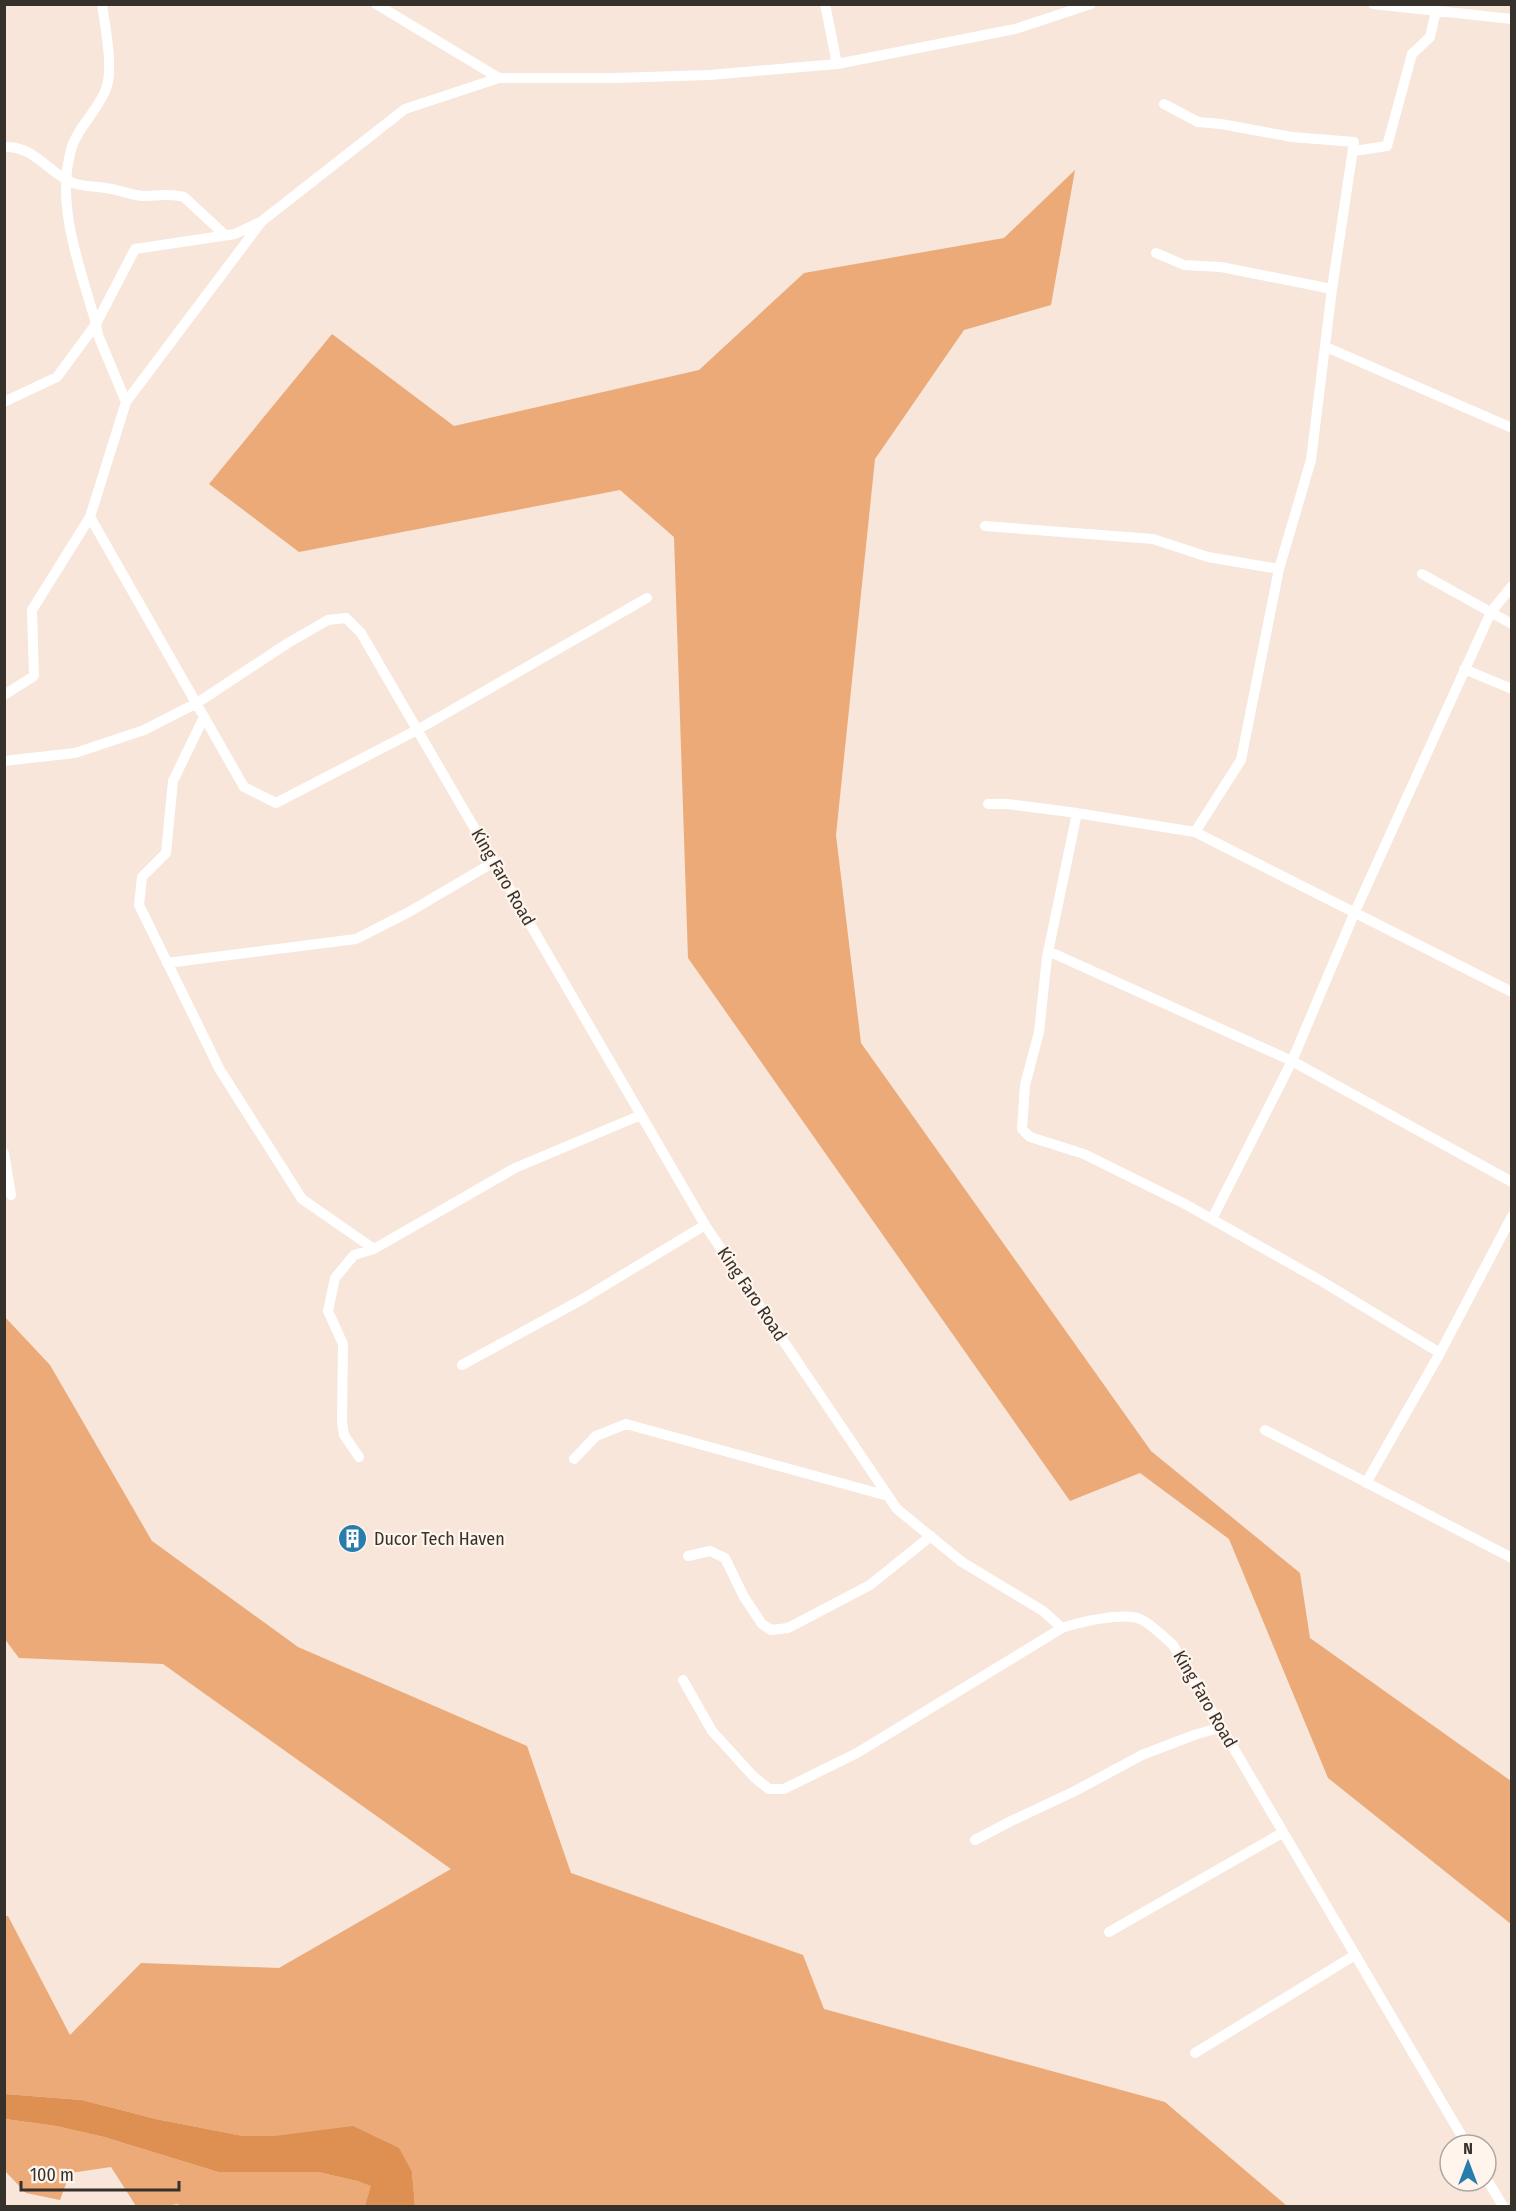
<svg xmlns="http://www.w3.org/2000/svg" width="1516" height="2211" font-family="'Fira Sans Condensed',sans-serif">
<rect width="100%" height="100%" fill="#f7e6d9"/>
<path fill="#ebaa78" d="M1075 170 1051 305 964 330 875 459 836 835 861 1043 1151 1451 1300 1573 1310 1638 1511 1781V1924L1328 1778 1229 1539 1140 1473 1070 1501 688 958 674 537 620 490 299 552 209 484 332 334 454 426 699 370 804 273 1004 238Z
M4 1316 50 1365 152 1541 298 1647 527 1746 571 1873 803 1955 824 2009 1165 2102 1287 2206H415L412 2172 275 2136H243L156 2119 82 2100 5 2094V1916H8L70 2035 141 1963 279 1968 451 1869 163 1664 19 1658 4 1638Z
M5 2119 56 2126 104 2137 218 2172H318L357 2181 372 2186 365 2206H180L178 2204 165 2206H136L111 2167 70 2173 60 2200 26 2193 5 2171Z"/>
<path fill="#dd9052" d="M5 2094 82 2100 156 2119 243 2136H275L353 2126 399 2148 412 2172 415 2206H365L371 2186 357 2181 318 2172H218L104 2137 56 2126 5 2119Z"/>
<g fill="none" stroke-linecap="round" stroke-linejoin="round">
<path stroke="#fff" stroke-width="10" d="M102 4C105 26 113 65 107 86 100 109 77 127 71 150 55 206 81 270 96 324L98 335 126 402
M376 4 499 78
M825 4 837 64
M1373 4 1512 19
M1164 104 1198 122 1221 124 1292 137 1354 142 1332 289 1311 460 1279 569 1241 760 1195 832
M4 147C34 145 48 173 73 183 84 187 94 186 105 188 118 189 130 195 142 196 156 196 170 193 184 197L225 235
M1354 151 1387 146 1412 54 1430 37 1436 11
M1156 253 1184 265 1221 267 1332 289
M1326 347 1512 428
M4 402 57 377 96 324 135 249 235 234 258 223
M985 526 1153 539 1208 557 1279 569
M1422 574 1512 624
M647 598 417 730 276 803 244 787 90 517 126 402 262 221 405 109 499 78H615L710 75 837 64 1015 29 1091 4
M1464 669 1512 689
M4 695 34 676 32 610 90 517
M204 717 173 781 166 853 142 877 139 905 220 1070 302 1199 374 1249
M4 761 75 753 144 730 197 703 288 643 328 620 346 618 361 633 705 1225 897 1509 962 1562 1043 1611 1062 1628C1080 1622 1122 1612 1140 1619 1149 1622 1165 1638 1173 1645L1467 2145
M988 804H1007L1070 812 1195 832 1512 992
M1077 813 1047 957 1039 1032 1025 1085 1022 1129 1030 1137 1084 1154 1185 1204 1323 1282 1440 1353
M1048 951 1292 1061 1512 1182
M167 963 356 939 409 912 494 862
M4 1153 11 1195
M1212 1219 1292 1061 1354 914 1491 612 1512 586
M462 1365 581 1300 705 1225
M1265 1430 1512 1558
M359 1457 344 1435 342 1422 343 1344 328 1311 335 1278 354 1255 374 1249 515 1168 641 1115
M574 1459 596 1436 626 1424 888 1496
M1366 1483 1440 1353 1512 1216
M688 1556 710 1551 725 1558 744 1597 762 1624 771 1630 788 1628 870 1585 931 1536
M683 1680 712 1731 754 1777 769 1789H784L857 1753 1062 1628
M975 1840 1011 1821 1075 1791 1142 1755 1194 1735 1222 1727
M1109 1932 1282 1833
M1195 2053 1355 1955
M1486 2178 1503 2206"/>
</g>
<defs>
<symbol id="building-disc" viewBox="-11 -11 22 22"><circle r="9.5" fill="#287dad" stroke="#fff5ed"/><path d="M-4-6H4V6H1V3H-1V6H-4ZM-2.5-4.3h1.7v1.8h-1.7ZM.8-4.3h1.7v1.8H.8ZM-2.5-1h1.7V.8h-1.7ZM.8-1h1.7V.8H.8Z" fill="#fff"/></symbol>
</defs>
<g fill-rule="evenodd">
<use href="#building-disc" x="336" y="1522" width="33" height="33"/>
</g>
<g text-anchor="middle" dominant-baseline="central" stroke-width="4.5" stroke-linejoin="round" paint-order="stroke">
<g font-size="18" fill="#37312c" stroke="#fff5ed">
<text transform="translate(503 877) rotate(60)">King Faro Road</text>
<text transform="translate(752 1294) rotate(56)">King Faro Road</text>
<text transform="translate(1205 1699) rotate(60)">King Faro Road</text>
</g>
<g font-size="18" fill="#37312c" stroke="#fff5ed" text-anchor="start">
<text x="374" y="1539">Ducor Tech Haven</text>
</g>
</g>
<rect width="1516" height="2211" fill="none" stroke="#37312c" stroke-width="12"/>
<g transform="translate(1468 2163)"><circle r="28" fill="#fff5ed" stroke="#afa7a0" stroke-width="1.5"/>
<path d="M0-4.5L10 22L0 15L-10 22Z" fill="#287dad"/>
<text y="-9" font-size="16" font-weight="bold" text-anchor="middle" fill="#37312c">N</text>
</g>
<path d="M21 2181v9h158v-9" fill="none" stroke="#37312c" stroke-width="3"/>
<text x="30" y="2181" font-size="18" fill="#37312c" stroke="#fff5ed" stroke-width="4.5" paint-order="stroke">100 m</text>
</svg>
